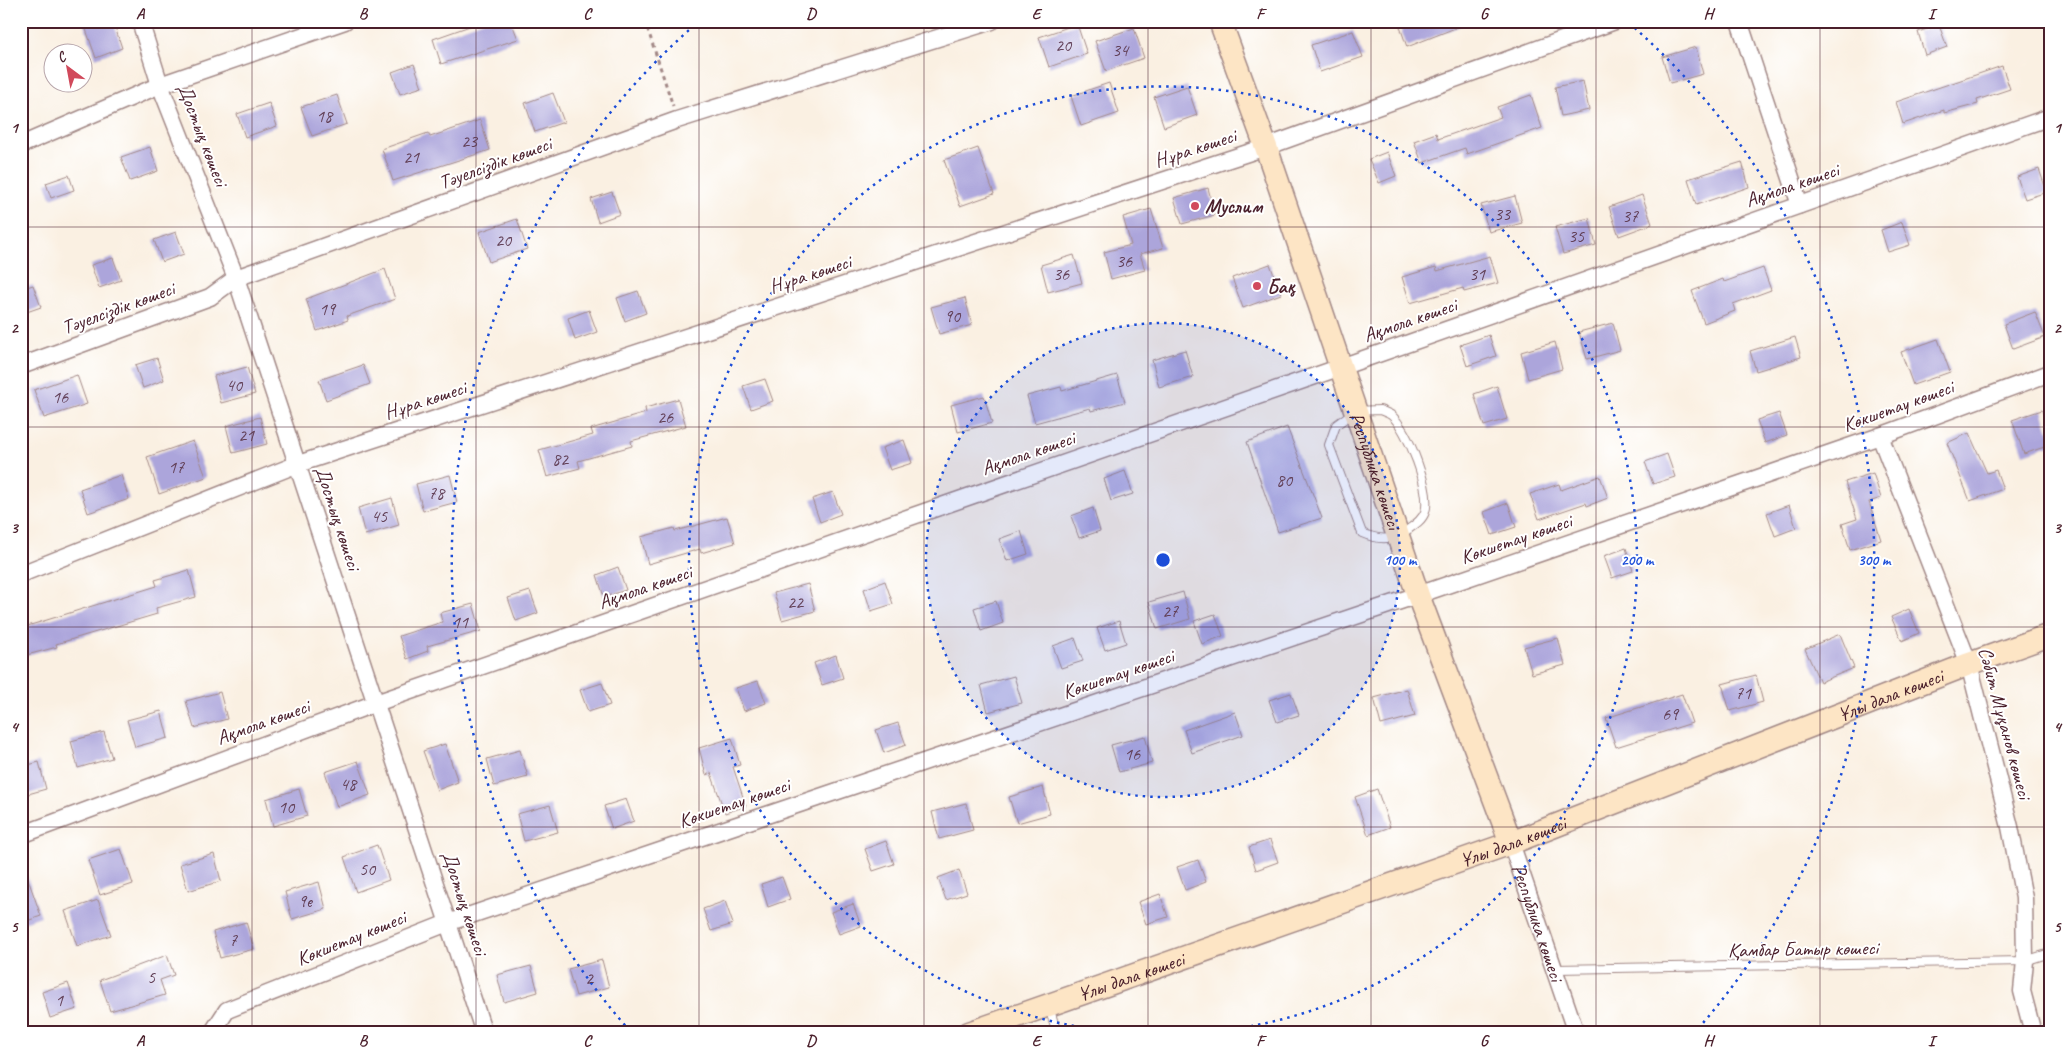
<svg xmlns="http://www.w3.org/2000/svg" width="2071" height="1054" font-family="Caveat,sans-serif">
<rect width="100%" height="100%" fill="#fff"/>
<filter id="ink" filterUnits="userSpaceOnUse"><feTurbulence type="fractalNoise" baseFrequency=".02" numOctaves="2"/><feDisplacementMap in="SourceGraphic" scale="10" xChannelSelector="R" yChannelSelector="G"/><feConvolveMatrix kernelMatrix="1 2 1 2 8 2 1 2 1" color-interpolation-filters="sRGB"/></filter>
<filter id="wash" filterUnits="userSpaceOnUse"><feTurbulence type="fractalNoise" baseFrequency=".0096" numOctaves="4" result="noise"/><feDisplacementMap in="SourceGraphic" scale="20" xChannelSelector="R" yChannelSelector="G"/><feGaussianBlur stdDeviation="1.12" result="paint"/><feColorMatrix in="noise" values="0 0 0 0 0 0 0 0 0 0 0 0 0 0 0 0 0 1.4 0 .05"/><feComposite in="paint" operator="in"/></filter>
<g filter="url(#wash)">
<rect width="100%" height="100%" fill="#faf0e2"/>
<g id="blocks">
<path fill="#aca5db" d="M83 21H113L122 48 96 58Z
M484 21H511L518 39 441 64 433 39Z
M1398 21H1468V23L1407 47Z
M1077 24 1087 54 1049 67 1039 37Z
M1939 25 1947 47 1925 55 1918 32Z
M1134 28 1144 58 1106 71 1095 41Z
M1353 31 1363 57 1320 72 1311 45Z
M1696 47 1703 74 1670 83 1662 57Z
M414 64 422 87 400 94 392 72Z
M2002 66 2010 89 1977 100 1978 104 1944 113V110L1903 124 1896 102Z
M1583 81 1589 110 1561 116 1555 87Z
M1109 83 1119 113 1081 126 1071 96Z
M1187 86 1197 115 1164 127 1154 97Z
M553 93 564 122 535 132 525 103Z
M337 95 347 124 312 136 301 107Z
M1531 95 1542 128 1467 154 1465 148 1422 163 1414 141 1436 133 1438 139 1501 117 1497 107Z
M269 103 277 126 245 137 237 114Z
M480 120 490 150 393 181 382 149 428 133 430 137Z
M150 147 158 171 130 181 121 157Z
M978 148 994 194 960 206 944 160Z
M1387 152 1396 176 1379 183 1369 159Z
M1742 162 1749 187 1696 205 1688 179Z
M2039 169 2047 192 2025 199 2017 177Z
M69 175 74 190 51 198 46 183Z
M1208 188 1215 215 1182 224 1174 198Z
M612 192 620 214 598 222 591 199Z
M1642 195 1652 224 1619 236 1609 207Z
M1515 196 1522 223 1489 232 1481 205Z
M1151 209 1163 248 1140 254 1145 270 1111 279 1104 252 1131 245 1123 217Z
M1589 218 1596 245 1563 254 1555 227Z
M517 219 527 249 489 262 479 232Z
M1902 222 1910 245 1888 252 1881 230Z
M176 232 184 254 162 262 154 240Z
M1074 255 1082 283 1048 292 1041 265Z
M1490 256 1498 283 1464 292 1463 288 1410 303 1402 277 1436 267 1437 271Z
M113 258 121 280 99 288 91 265Z
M1270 264 1281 294 1243 308 1232 278Z
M1763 268 1771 290 1733 304 1735 311 1704 323 1692 291 1723 279 1724 282Z
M385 269 395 299 347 316 348 320 317 331 306 299Z
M33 285 41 307 21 314V289Z
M638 291 646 313 625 321 617 298Z
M965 298 972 325 939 334 931 307Z
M589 310 597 332 575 340 568 318Z
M2035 312 2045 337 2013 349 2004 324Z
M1613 323 1620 350 1587 359 1579 332Z
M1489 335 1496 356 1467 366 1460 345Z
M1795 337 1801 357 1756 371 1750 351Z
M1938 339 1950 372 1913 385 1901 352Z
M1555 342 1562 369 1528 379 1521 352Z
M1185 350 1193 377 1159 387 1152 360Z
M157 358 164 380 143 388 135 365Z
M363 365 370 384 326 400 319 380Z
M247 367 255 394 221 403 214 376Z
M77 375 87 404 44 418 34 390Z
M1117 375 1125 402 1091 411 1090 408 1035 423 1027 396 1061 387 1062 391Z
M765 379 773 401 751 409 743 386Z
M1497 386 1507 419 1484 426 1474 394Z
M984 396 992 423 958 432 951 405Z
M678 399 686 426 631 441 632 446 578 461 580 468 547 477 539 450 593 435 591 429 646 413 645 408Z
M2042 410 2050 435V445L2024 454 2012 420Z
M1779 413 1787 435 1765 443 1757 420Z
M260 417 267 444 233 453 226 426Z
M1287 427 1322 518 1278 532 1247 442Z
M1969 433 1987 473 1996 470 2003 489 1970 501 1947 443Z
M904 440 912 463 890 470 882 448Z
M193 441 206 477 159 494 147 457Z
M1667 454 1675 477 1653 484 1645 462Z
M1125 471 1133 494 1111 501 1104 479Z
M1873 473 1881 498 1869 502 1881 540 1850 550 1842 524 1857 519 1845 482Z
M121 475 129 499 88 513 80 489Z
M450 475 457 502 423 511 416 484Z
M1600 476 1608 498 1587 506 1586 503 1539 519 1530 494 1559 484 1561 490Z
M833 492 841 514 820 522 812 499Z
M392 498 399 525 365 535 358 508Z
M1508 503 1516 527 1492 535 1484 512Z
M1789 505 1796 528 1775 536 1767 513Z
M1093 508 1100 531 1079 538 1071 516Z
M727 517 735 543 701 553 700 549 648 564 641 537 674 528 675 531Z
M1021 531 1028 554 1007 561 999 539Z
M1626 548 1633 571 1612 578 1604 556Z
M618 567 626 590 604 597 597 575Z
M189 570 196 597 156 608 157 614 56 644 57 647 23 656 21 628 157 586 155 580Z
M885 581 893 604 871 611 864 589Z
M808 584 815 611 782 620 774 593Z
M530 591 538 613 516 621 508 598Z
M1183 592 1190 619 1157 629 1149 602Z
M996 601 1003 623 981 631 974 608Z
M473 604 481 631 427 646 428 651 407 659 399 636 442 622 440 613Z
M1909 609 1919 633 1902 641 1891 617Z
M1215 614 1223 636 1202 644 1194 621Z
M1119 621 1126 643 1105 650 1097 628Z
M1840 634 1854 668 1820 682 1805 649Z
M1075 638 1083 661 1061 668 1053 646Z
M1558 638 1565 665 1532 674 1524 647Z
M836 655 843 678 822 685 814 663Z
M1756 675 1763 702 1730 711 1722 684Z
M1014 676 1022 703 988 712 981 685Z
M758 681 766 703 744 711 736 688Z
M602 683 610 705 588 712 580 690Z
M1407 689 1415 716 1381 725 1374 698Z
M220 692 227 719 194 728 186 701Z
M1291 693 1299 715 1277 722 1269 700Z
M1682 694 1692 723 1616 747 1606 718Z
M161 711 168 738 135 747 127 720Z
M1235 712 1243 735 1192 753 1184 730Z
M898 723 906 745 884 753 876 730Z
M104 732 112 758 78 768 71 741Z
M1145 736 1152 763 1119 772 1111 745Z
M732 738 740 765 733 767 746 806 725 813 711 773 706 775 699 748Z
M445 744 458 782 437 790 423 751Z
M520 750 528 777 494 786 487 759Z
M358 761 370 795 337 807 325 772Z
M39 762 46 789 21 796V767Z
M1043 787 1050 814 1017 823 1009 797Z
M299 789 307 816 273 826 266 799Z
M1377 789 1390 827 1368 835 1355 797Z
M626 799 634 821 612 829 604 806Z
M966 803 973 830 939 839 932 812Z
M550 805 558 832 524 841 517 814Z
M1270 840 1278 862 1256 870 1249 847Z
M886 841 894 864 873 871 865 849Z
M377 845 389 880 356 892 344 857Z
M121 849 133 884 100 895 88 860Z
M214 854 221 881 188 891 180 864Z
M1198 860 1206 882 1185 890 1177 867Z
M21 865H23L41 916 21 923Z
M959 870 967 893 946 900 938 878Z
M782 877 790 899 768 907 761 884Z
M319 882 326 909 292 919 285 892Z
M1160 894 1168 917 1146 924 1138 902Z
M98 900 111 935 77 946 65 911Z
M725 901 733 924 711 931 703 909Z
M853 904 861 926 839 934 831 912Z
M246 922 254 949 220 958 213 932Z
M167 955 174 975 160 980 165 995 110 1011 100 980Z
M602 960 609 987 576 996 568 969Z
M531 966 538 992 504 1002 497 975Z
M68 983 77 1009 50 1018 42 992Z"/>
</g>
</g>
<g filter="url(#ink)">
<use href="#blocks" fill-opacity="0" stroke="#a28886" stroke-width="1"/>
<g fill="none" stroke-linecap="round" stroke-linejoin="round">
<defs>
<path id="lane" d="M1380 410C1384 412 1388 413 1391 415 1408 429 1432 492 1425 512 1422 521 1413 526 1406 531 1392 541 1378 540 1362 533L1329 445 1336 425 1355 411Z
M1556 969 2025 961 2050 953
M1049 1007 1057 1033"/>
<g id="street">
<path d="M140 21 160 85 236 278 484 1033"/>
<path d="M1739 21 1800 205"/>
<path d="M21 145 160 85 345 21"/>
<path d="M21 366 210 297 236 278 677 120 992 21"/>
<path d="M1880 436 1969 664 2010 827 2024 898 2025 961 2022 991 2033 1033"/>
<path d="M21 574 298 464 1266 147 1615 21"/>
<path d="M21 835 376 703 1341 367 2050 117"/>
<path id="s1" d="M1511 843 1576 1033"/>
<path d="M212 1033 227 1010 450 922 1418 595 1880 436 2050 373"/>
</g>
<g id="secondary">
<path id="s2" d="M1220 21 1266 147 1418 595 1511 843"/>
<path id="s3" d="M969 1033 1511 843 1969 664 2050 635"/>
</g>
</defs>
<use href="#lane" stroke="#a28886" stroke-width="10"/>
<use href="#street" stroke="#a28886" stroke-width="19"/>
<use href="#secondary" stroke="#a28886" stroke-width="25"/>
<path stroke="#a28886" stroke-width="3" stroke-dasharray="4 4" stroke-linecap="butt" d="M645 21 673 106"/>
<use href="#lane" stroke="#fff" stroke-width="8"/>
<use href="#street" stroke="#fff" stroke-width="16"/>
<use href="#secondary" stroke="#fde5c5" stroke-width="22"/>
</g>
</g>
<path fill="none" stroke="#4a1f2b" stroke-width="1" stroke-opacity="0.55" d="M252 21V1033M476 21V1033M699 21V1033M924 21V1033M1148 21V1033M1371 21V1033M1596 21V1033M1820 21V1033M21 227H2050M21 427H2050M21 627H2050M21 827H2050"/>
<circle cx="1163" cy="560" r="237" fill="#1d4ed8" fill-opacity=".12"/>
<g fill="none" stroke="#1d4ed8" stroke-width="2.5" stroke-dasharray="2.5 5">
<circle cx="1163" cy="560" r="237"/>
<path d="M1126 1033A474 474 0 1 1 1200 1033"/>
<path d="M630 1031A711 711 0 0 1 697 23M1629 23A711 711 0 0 1 1696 1031"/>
</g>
<g fill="#d1495b" stroke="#fff" stroke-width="2">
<circle cx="1195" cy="206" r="5"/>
<circle cx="1257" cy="286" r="5"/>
</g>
<g text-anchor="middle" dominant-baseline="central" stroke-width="4" stroke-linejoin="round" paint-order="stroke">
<g font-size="18" fill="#624057">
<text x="1063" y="45">20</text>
<text x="1120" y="50">34</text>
<text x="324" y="116">18</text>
<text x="469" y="141">23</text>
<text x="411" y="157">21</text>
<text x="1502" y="214">33</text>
<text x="1630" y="216">37</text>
<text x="1576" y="236">35</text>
<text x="503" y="240">20</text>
<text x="1124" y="261">36</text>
<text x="1061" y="274">36</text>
<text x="1477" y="274">31</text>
<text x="327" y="309">19</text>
<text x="952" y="316">90</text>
<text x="234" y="385">40</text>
<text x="60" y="397">16</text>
<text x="665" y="417">26</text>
<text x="246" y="435">21</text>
<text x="560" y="459">82</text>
<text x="176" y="467">17</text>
<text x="1284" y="480">80</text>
<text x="436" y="493">78</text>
<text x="379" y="516">45</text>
<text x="795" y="602">22</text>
<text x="1170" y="611">27</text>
<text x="460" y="622">11</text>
<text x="1743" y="693">71</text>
<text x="1670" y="714">69</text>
<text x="1132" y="754">16</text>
<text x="348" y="784">48</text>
<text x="286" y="807">10</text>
<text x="367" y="869">50</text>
<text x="305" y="901">9е</text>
<text x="233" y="940">7</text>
<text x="151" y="977">5</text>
<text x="589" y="978">2</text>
<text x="59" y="1000">1</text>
</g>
<g font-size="20" fill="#4a1f2b" stroke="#fff">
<text transform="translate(203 135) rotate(69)">Достық көшесі</text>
<text transform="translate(1195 148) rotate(-18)">Нұра көшесі</text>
<text transform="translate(495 163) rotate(-20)">Тәуелсіздік көшесі</text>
<text transform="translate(1792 185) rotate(-19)">Ақмола көшесі</text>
<text transform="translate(810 274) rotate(-18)">Нұра көшесі</text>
<text transform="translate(118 308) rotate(-20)">Тәуелсіздік көшесі</text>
<text transform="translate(1410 320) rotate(-19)">Ақмола көшесі</text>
<text transform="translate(425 400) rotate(-18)">Нұра көшесі</text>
<text transform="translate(1898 406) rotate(-20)">Көкшетау көшесі</text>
<text transform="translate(1028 453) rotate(-19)">Ақмола көшесі</text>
<text stroke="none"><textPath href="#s2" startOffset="476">Республика көшесі</textPath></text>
<text transform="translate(338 518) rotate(72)">Достық көшесі</text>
<text transform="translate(1516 539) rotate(-19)">Көкшетау көшесі</text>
<text transform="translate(645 587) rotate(-19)">Ақмола көшесі</text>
<text transform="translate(1118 674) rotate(-19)">Көкшетау көшесі</text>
<text stroke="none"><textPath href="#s3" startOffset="981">Ұлы дала көшесі</textPath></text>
<text transform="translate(263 722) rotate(-20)">Ақмола көшесі</text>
<text transform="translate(2005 723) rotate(75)">Сәбит Мұқанов көшесі</text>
<text transform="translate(734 803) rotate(-19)">Көкшетау көшесі</text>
<text stroke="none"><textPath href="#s3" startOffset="576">Ұлы дала көшесі</textPath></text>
<text transform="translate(465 903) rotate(72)">Достық көшесі</text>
<text stroke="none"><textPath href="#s1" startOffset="84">Республика көшесі</textPath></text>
<text transform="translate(351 938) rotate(-22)">Көкшетау көшесі</text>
<text transform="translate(1803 949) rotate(-1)">Қамбар Батыр көшесі</text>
<text stroke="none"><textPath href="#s3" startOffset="171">Ұлы дала көшесі</textPath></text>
</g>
<g font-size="20" font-weight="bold" fill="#4a1f2b" stroke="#fff" text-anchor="start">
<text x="1205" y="206">Муслим</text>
<text x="1267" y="286">Бақ</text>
</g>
</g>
<circle cx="1163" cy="560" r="8" fill="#1d4ed8" stroke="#fff" stroke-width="2.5"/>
<g font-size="15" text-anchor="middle" font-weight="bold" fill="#1d4ed8" stroke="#fff" stroke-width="4" stroke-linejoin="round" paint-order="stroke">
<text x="1400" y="565">100 m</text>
<text x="1637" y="565">200 m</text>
<text x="1874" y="565">300 m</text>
</g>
<rect width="2071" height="1054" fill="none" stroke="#fff" stroke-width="55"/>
<g transform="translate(68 68) rotate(328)"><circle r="24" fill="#ffffff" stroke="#b7a5aa"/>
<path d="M0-4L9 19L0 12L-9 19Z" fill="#d1495b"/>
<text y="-8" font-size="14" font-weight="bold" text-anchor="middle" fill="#4a1f2b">С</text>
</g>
<rect x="28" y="28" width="2016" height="998" fill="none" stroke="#4a1f2b" stroke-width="2"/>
<g font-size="16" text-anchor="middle" font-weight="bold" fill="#4a1f2b">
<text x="140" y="19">A</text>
<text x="363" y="19">B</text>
<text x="587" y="19">C</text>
<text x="811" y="19">D</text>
<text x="1036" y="19">E</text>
<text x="1260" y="19">F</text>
<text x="1484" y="19">G</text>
<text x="1708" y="19">H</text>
<text x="1931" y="19">I</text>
<text x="14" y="133">1</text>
<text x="2057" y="133">1</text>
<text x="14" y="333">2</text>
<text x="2057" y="333">2</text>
<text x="14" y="533">3</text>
<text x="2057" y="533">3</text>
<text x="14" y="732">4</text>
<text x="2057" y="732">4</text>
<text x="14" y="932">5</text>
<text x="2057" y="932">5</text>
<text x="140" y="1046">A</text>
<text x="363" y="1046">B</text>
<text x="587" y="1046">C</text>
<text x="811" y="1046">D</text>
<text x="1036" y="1046">E</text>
<text x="1260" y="1046">F</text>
<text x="1484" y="1046">G</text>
<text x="1708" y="1046">H</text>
<text x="1931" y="1046">I</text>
</g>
</svg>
